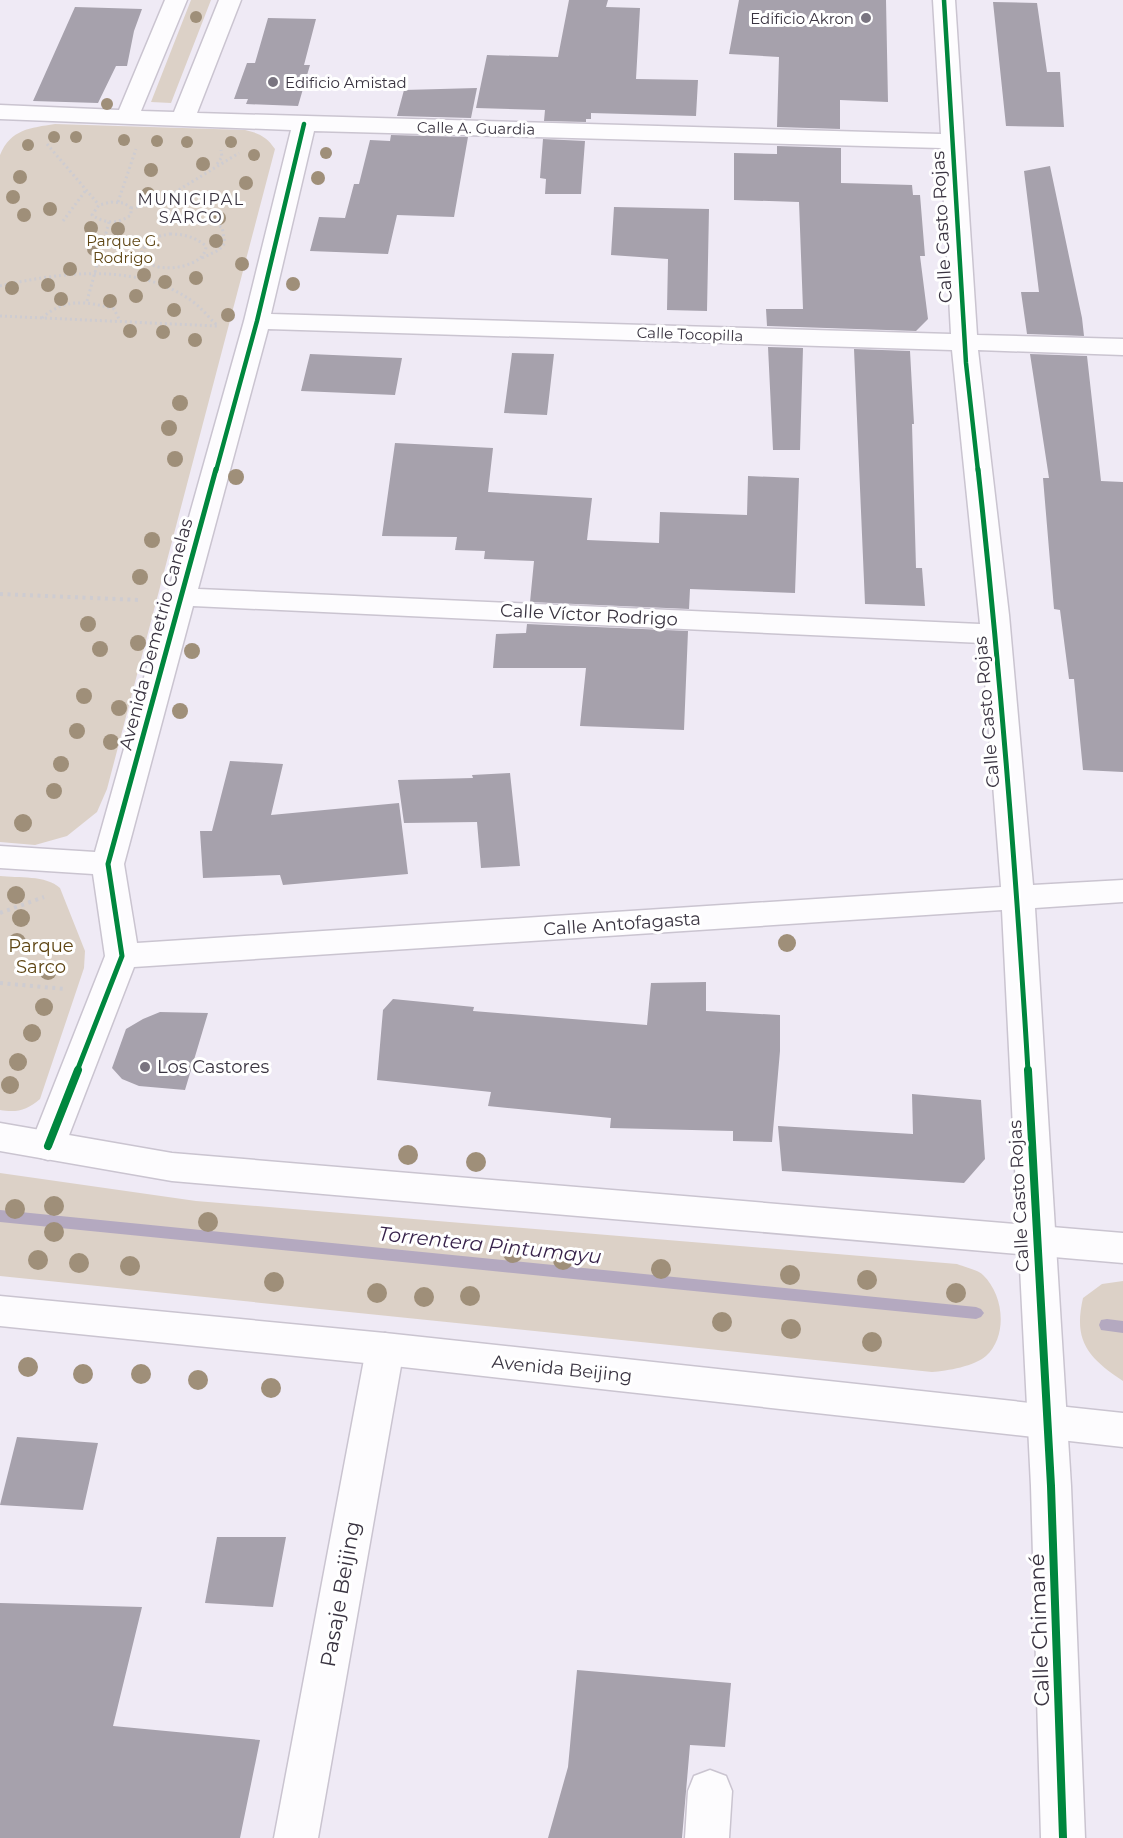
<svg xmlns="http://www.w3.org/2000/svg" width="1123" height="1838" font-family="Montserrat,sans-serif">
<rect width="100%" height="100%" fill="#efeaf5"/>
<path fill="#dcd1c7" d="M191 0H211L171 103 151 102Z
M55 124 245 130C259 133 267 137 275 149L107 789 97 812 67 836 35 845 0 842V155C11 129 30 128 55 124Z
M0 876C18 878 46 875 60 888L85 951 84 968 40 1099C27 1110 17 1113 0 1110Z
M0 1173 196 1201 957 1264C965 1267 978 1270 983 1275 1004 1295 1008 1336 986 1356 975 1366 947 1371 932 1372L0 1276Z
M1123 1281V1381C1088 1358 1073 1341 1083 1298L1102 1284Z"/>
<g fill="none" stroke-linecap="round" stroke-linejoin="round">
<path fill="#b4a9c0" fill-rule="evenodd" d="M0 1210 976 1307 981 1309 984 1313 981 1317 976 1319 0 1222Z
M1107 1319 1123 1321V1333L1101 1330 1099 1325 1101 1320Z"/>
</g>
<path fill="#a6a1ac" d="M569 0H608L606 7 640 8 636 79 698 80 696 116 591 113V119H586V122L544 121 545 110 476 108 487 55 558 57Z
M739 0H886L888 102 840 100V129L777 127 779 57 729 54Z
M993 2 1037 3 1047 72H1060L1064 127 1006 126Z
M75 7 142 9 134 31 127 66H116L98 103 33 101Z
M268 18 316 19 304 65H310L298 106 246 104 248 99H234L247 63H255Z
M477 88 471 118 397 116 404 90Z
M391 135 468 137 454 217 397 215 388 254 310 251 319 217 345 218 354 184H359L370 140 390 141Z
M543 139 585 141 581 194H545L546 179 540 178Z
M777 146 841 148V183L912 185 913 195H920L925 256H920L928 319 916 331 767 326 766 309H803L799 202 734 200V153L777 154Z
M1050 166 1082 318 1084 336 1027 334 1021 292H1039L1024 171Z
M614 207 709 209 707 311 667 310 668 259 611 255Z
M768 347 803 348 800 450H773Z
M854 349 910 351 914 424H912L916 568H922L925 606 865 604Z
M512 353 554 354 547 415 504 413Z
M310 354 402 358 395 395 301 391Z
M1030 354 1087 356 1101 481 1123 482V772L1083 770 1074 679H1069L1060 610 1054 609 1043 478H1049Z
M395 443 493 448 488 492 592 498 587 540 659 543 660 512 747 515 748 476 799 478 795 593 690 589 689 609 530 602 534 561 484 559 485 551 455 550 457 537 382 536Z
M527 624 688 631 684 730 580 726 586 668H493L496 634 526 633Z
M230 761 283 764 271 815 399 803 408 874 283 885 280 875 203 878 200 831H212Z
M510 773 520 866 481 868 477 822 404 823 398 780 473 778 472 775Z
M706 982V1011L780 1015V1051L772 1142 733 1141V1131L610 1128 611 1118 488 1106 491 1092 377 1080 383 1010 393 999 474 1007 473 1011 647 1025 651 983Z
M160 1012 208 1013 185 1090 139 1086 122 1079 112 1068 126 1029 143 1019Z
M912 1094 981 1100 985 1159 964 1183 782 1171 778 1126 913 1134Z
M17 1437 98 1443 83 1510 0 1505Z
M217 1537H286L273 1607 205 1603Z
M0 1603 142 1607 113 1726 260 1740 240 1838H0Z
M577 1670 731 1683 725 1747 690 1745 682 1838H548L568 1767Z"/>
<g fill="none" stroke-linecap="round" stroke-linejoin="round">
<defs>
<path id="minor" d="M165 0H187L141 111 174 112 219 0H241L197 113 941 134 933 0H955L977 335 1123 339V355L978 350 1009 615 1033 885 1123 880V902L1035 908 1071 1486 1085 1838H1041L1031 1486 1002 910 134 967 61 1156 48 1160 35 1156 30 1146 105 956 93 874 0 868V846L95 852 244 321 291 130 0 119V105L119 110ZM314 131 941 148 951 334 271 314ZM268 329 952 350 980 624 198 589ZM193 606 982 643 1001 887 137 943 124 864Z
M385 1333 399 1338 404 1349 318 1838H274L366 1349 371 1338Z
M710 1770 726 1776 732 1791 729 1838H685L688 1791 694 1776Z"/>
<path id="major" d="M0 1123 172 1153 1123 1233V1263L172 1181 0 1151Z
M0 1296 385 1333 1123 1413V1447L385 1365 0 1326Z"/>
</defs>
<use href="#minor" stroke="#cac4d0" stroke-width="3"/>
<use href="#major" stroke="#cac4d0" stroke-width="3"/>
<path stroke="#ceccd1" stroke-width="3" stroke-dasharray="2 3" stroke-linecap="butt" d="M47 144 99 205
M217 164 222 157 221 150
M111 202 124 203 131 208V215C118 224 105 224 92 215L99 205Z
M118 202 136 149
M131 208 168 202
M63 221 86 190
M170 234C184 234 195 237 206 246 206 267 161 274 147 262 145 260 143 257 141 254 147 240 156 236 170 234Z
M202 258 219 250 225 243 222 227 173 213 168 208 172 194 239 153
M0 286C62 272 143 261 197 305 204 311 210 319 217 325
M87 301 109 222
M0 316 217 326
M42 318C64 298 87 301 114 309L120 321"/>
<path stroke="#ceccd1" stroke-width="4" stroke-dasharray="3 4.5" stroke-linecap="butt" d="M0 594 140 600
M0 913 44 897
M0 983 65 989"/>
<use href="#minor" fill="#fdfcfe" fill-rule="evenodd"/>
<use href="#major" fill="#fdfcfe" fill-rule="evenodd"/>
<defs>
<path id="cycleway-far2" d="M944 0 966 363 978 471
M216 471 257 321 304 124"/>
<path id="cycleway-far1" d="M978 469C1000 670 1016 870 1028 1071
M77 1071 122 956 108 864 216 469"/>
<path id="cycleway" d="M1028 1070 1051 1486 1063 1838
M48 1146 78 1070"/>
</defs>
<use href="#cycleway-far2" stroke="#fff" stroke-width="8"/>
<use href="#cycleway-far1" stroke="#fff" stroke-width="9"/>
<use href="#cycleway" stroke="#fff" stroke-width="11"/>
<use href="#cycleway-far2" stroke="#00873e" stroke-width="4.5"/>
<use href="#cycleway-far1" stroke="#00873e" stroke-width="5"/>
<use href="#cycleway" stroke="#00873e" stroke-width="8"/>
</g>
<g fill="#9f8f79">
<circle cx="196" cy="17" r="6"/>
<circle cx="107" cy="104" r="6"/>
<circle cx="54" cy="137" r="6"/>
<circle cx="76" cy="137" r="6"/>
<circle cx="124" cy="140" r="6"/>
<circle cx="157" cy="141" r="6"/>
<circle cx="187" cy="142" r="6"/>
<circle cx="231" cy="142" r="6"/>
<circle cx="28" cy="145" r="6"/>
<circle cx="326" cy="153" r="6"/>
<circle cx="254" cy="155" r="6"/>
<circle cx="203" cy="164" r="7"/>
<circle cx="151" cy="170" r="7"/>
<circle cx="20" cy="177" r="7"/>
<circle cx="318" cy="178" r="7"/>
<circle cx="246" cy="183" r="7"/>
<circle cx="148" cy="194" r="7"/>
<circle cx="13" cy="197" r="7"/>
<circle cx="50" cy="209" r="7"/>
<circle cx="24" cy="215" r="7"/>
<circle cx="219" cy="218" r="7"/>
<circle cx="91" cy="228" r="7"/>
<circle cx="118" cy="229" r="7"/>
<circle cx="216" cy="241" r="7"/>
<circle cx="94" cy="249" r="7"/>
<circle cx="242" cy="264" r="7"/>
<circle cx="70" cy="269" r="7"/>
<circle cx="144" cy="275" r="7"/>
<circle cx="196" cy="278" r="7"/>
<circle cx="165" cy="282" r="7"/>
<circle cx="293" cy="284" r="7"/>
<circle cx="48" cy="285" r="7"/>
<circle cx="12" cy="288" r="7"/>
<circle cx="136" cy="296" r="7"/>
<circle cx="61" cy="299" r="7"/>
<circle cx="110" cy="301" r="7"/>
<circle cx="174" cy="310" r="7"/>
<circle cx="228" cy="315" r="7"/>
<circle cx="130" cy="331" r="7"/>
<circle cx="163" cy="332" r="7"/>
<circle cx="195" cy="340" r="7"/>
<circle cx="180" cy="403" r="8"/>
<circle cx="169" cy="428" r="8"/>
<circle cx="175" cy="459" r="8"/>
<circle cx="236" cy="477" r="8"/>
<circle cx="152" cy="540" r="8"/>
<circle cx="140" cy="577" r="8"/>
<circle cx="88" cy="624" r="8"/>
<circle cx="138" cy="643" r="8"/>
<circle cx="100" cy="649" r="8"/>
<circle cx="192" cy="651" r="8"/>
<circle cx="84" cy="696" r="8"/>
<circle cx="119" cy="708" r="8"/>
<circle cx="180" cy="711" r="8"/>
<circle cx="77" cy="731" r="8"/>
<circle cx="111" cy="742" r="8"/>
<circle cx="61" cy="764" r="8"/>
<circle cx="54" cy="791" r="8"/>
<circle cx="23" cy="823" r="9"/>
<circle cx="16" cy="895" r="9"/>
<circle cx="21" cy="918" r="9"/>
<circle cx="17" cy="942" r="9"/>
<circle cx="787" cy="943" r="9"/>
<circle cx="48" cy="971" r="9"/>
<circle cx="44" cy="1007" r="9"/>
<circle cx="32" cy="1033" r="9"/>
<circle cx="18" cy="1062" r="9"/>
<circle cx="10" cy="1085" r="9"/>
<circle cx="408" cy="1155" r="10"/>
<circle cx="476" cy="1162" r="10"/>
<circle cx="54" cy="1206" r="10"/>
<circle cx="15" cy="1209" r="10"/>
<circle cx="208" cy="1222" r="10"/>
<circle cx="54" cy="1232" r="10"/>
<circle cx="513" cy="1253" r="10"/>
<circle cx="38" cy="1260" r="10"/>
<circle cx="563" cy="1260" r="10"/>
<circle cx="79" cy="1263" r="10"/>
<circle cx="130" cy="1266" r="10"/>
<circle cx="661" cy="1269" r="10"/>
<circle cx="790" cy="1275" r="10"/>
<circle cx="867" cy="1280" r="10"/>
<circle cx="274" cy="1282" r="10"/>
<circle cx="377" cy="1293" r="10"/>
<circle cx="956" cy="1293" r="10"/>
<circle cx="470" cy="1296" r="10"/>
<circle cx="424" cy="1297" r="10"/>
<circle cx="722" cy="1322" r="10"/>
<circle cx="791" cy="1329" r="10"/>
<circle cx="872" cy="1342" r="10"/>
<circle cx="28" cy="1367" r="10"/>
<circle cx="83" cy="1374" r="10"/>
<circle cx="141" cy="1374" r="10"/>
<circle cx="198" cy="1380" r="10"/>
<circle cx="271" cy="1388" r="10"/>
</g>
<g fill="#797480" stroke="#fff" stroke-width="2">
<circle cx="866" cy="18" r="6"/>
<circle cx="273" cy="82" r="6"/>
<circle cx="145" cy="1067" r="6"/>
</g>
<g text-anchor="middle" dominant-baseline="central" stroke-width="6" stroke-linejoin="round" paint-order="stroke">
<g font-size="15" fill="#3a3441" stroke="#fff" text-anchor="end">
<text x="854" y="18">Edificio Akron</text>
<text x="285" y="82" text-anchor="start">Edificio Amistad</text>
</g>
<g font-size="15" fill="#3a3441" stroke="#fff">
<text transform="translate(476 128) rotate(1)">Calle A. Guardia</text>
<text transform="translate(690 334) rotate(2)">Calle Tocopilla</text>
</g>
<g font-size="15" fill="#5e4513" stroke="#fff">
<text x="123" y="240">Parque G.<tspan x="123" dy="17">Rodrigo</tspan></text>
</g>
<g font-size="16" letter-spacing="1.5" fill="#3a3441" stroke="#fff">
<text x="191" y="199">MUNICIPAL<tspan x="191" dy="18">SARCO</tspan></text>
</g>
<g font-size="18" fill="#3a3441" stroke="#fff">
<text transform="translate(942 227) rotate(-93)">Calle Casto Rojas</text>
<text transform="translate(589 615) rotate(3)">Calle Víctor Rodrigo</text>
<text transform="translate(156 634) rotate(-75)">Avenida Demetrio Canelas</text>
<text transform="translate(987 712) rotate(-95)">Calle Casto Rojas</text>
<text transform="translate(622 924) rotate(-4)">Calle Antofagasta</text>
<text transform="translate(1019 1196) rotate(-93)">Calle Casto Rojas</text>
<text transform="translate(562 1369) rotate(6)">Avenida Beijing</text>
</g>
<g font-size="18" fill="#5e4513" stroke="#fff">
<text x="41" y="946">Parque<tspan x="41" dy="21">Sarco</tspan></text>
</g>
<g font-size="18" fill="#3a3441" stroke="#fff" text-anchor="start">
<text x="157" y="1067">Los Castores</text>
</g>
<g font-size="20" font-style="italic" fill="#38234b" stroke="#fff">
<text transform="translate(490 1245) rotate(6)">Torrentera Pintumayu</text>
</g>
<g font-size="21" fill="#3a3441" stroke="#fff">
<text transform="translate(340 1594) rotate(-80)">Pasaje Beijing</text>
<text transform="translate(1039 1630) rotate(-92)">Calle Chimané</text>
</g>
</g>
</svg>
